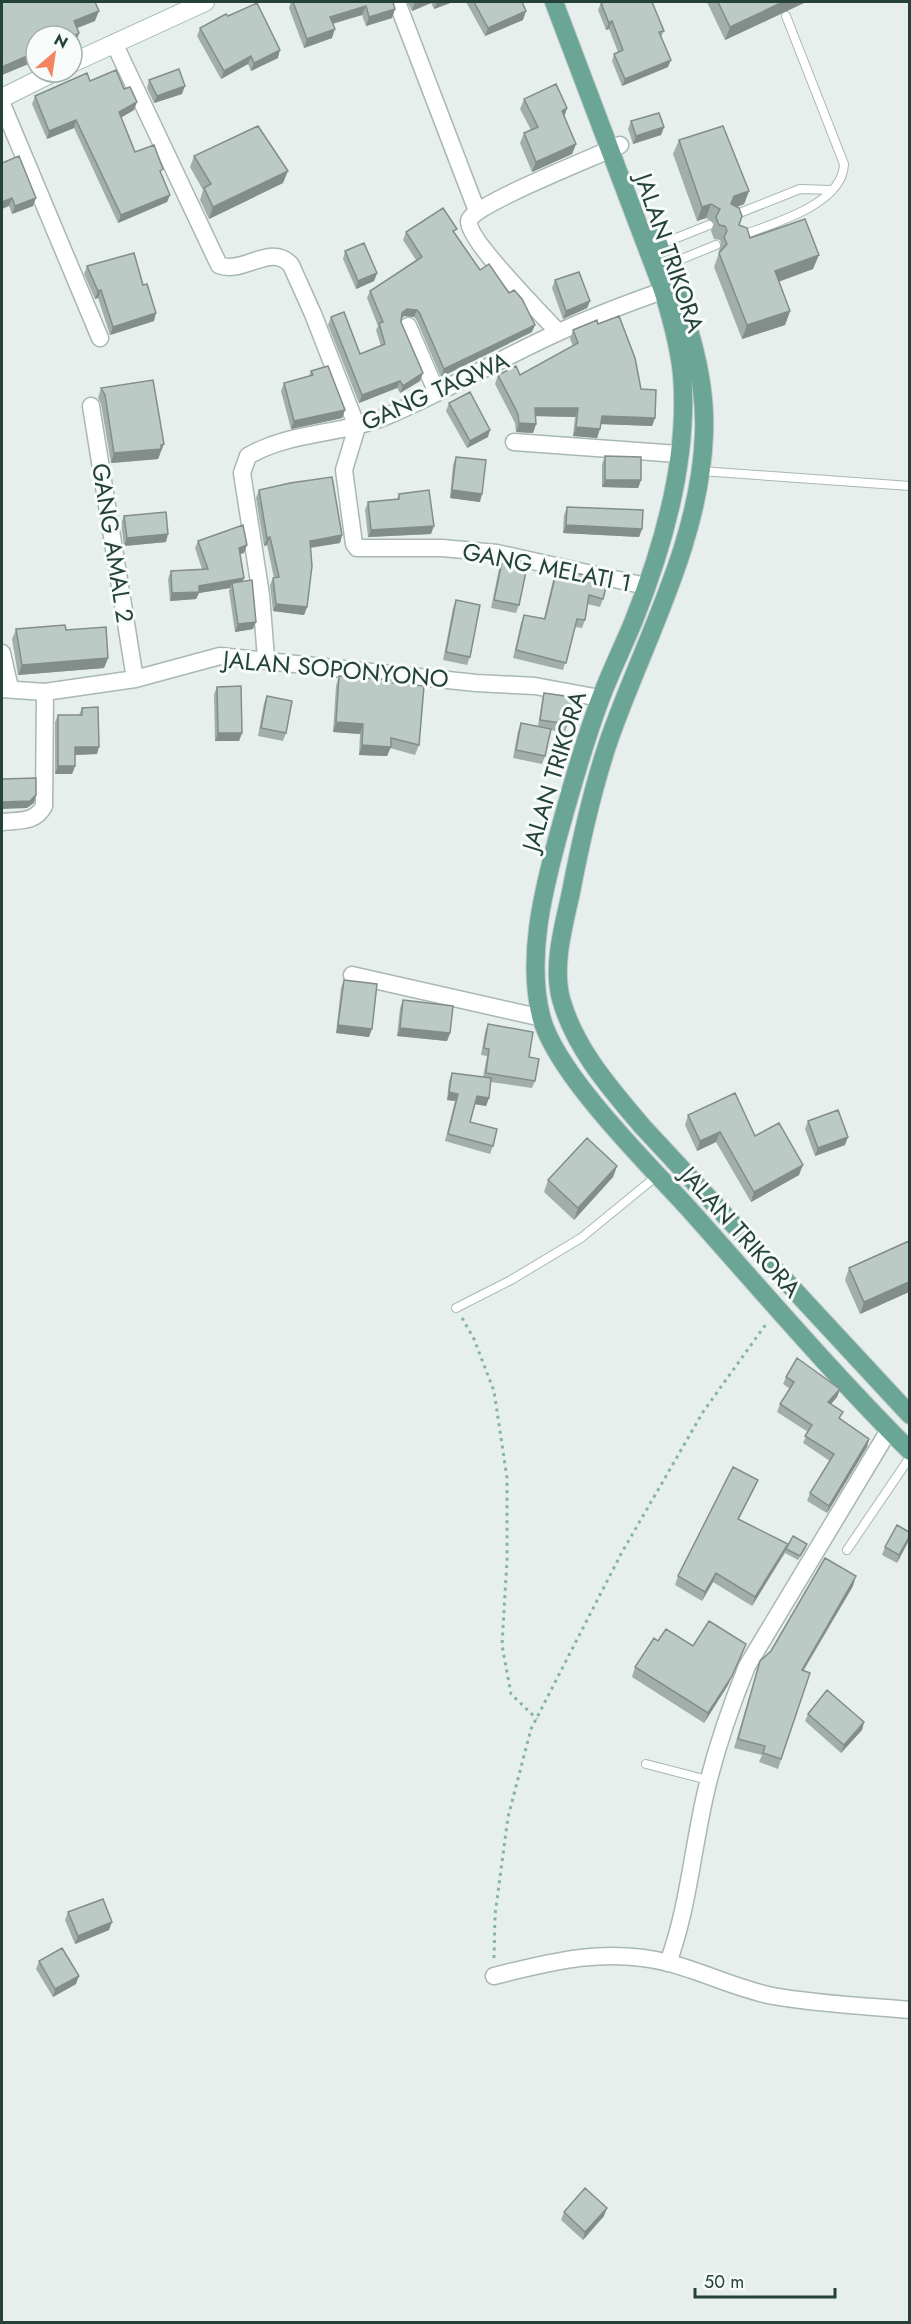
<svg xmlns="http://www.w3.org/2000/svg" width="911" height="2324" font-family="Jost,sans-serif">
<rect width="100%" height="100%" fill="#e6efeb"/>
<g fill="none" stroke-linecap="round" stroke-linejoin="round">
<defs>
<path id="lane" d="M732 216 800 189 831 190
M740 236C771 224 843 205 844 164L786 16
M659 245 709 225
M667 265 716 245
M701 471 910 486
M456 1308 511 1280 581 1238 658 1175
M847 1550 910 1457
M646 1764 708 1780"/>
<path id="street" d="M397 2 477 211
M114 43 219 265C243 275 271 242 291 265L313 314 357 427 344 470 354 544 357 548H442L497 553 646 586
M2 104 100 338
M408 326 437 393
M558 332C543 315 467 240 469 221 469 206 600 155 620 145
M91 406 135 679
M514 442 678 454
M2 653 10 688
M266 658 261 595 242 473 248 456C291 431 342 435 387 416 446 391 501 358 559 332 596 315 636 300 674 287
M2 689 45 692 135 679 220 656 476 683 535 686 600 698
M2 822C19 820 35 823 44 806L45 692
M352 975 542 1018
M668 1963C690 1903 693 1840 709 1779 719 1740 732 1703 747 1666L889 1430
M494 1976C553 1961 608 1947 669 1963 704 1972 737 1989 773 1996 818 2004 864 2006 910 2010"/>
<path id="secondary" d="M72 63 205 2
M2 98 54 72"/>
<path id="primary" d="M554 2 663 290C671 318 679 345 682 374 689 457 664 545 634 620 623 647 610 673 600 700 583 745 570 793 557 840 542 896 527 959 541 1016 555 1073 649 1165 690 1210 762 1291 833 1374 910 1451
M656 238C680 301 707 366 704 434 700 543 644 640 609 740 592 790 581 840 571 892 564 925 552 965 561 999 575 1049 610 1088 642 1126L910 1415"/>
</defs>
<use href="#lane" stroke="#a8b8b2" stroke-width="10"/>
<use href="#street" stroke="#a8b8b2" stroke-width="19"/>
<use href="#secondary" stroke="#a4bbb3" stroke-width="20"/>
<use href="#primary" stroke="#c2cac8" stroke-width="20"/>
<path stroke="#86b3a5" stroke-width="3" stroke-dasharray="3 4.5" stroke-linecap="butt" d="M462 1318 474 1339 494 1391 507 1478V1560L502 1645 511 1694 537 1719
M494 1958 495 1915 508 1817 531 1729 621 1554 703 1412 766 1324"/>
<use href="#lane" stroke="#fff" stroke-width="8"/>
<use href="#street" stroke="#fff" stroke-width="16"/>
<use href="#secondary" stroke="#fff" stroke-width="18"/>
<use href="#primary" stroke="#6aa596" stroke-width="18"/>
</g>
<path fill="#a1aea9" d="M291 2H393L395 9 392 18 366 26 362 15 333 24 332 38 304 48 289 8Z
M407 2H453L434 9 431 3 412 11Z
M466 2H522L523 20 485 36Z
M707 2H806L725 40Z
M601 3 664 31 661 37 668 67 622 86 612 61 614 54 618 52 609 29 606 30 598 10Z
M228 16 278 58 251 71 248 64 221 79 197 36 200 28Z
M149 80 182 94 154 103 147 88Z
M90 81 124 89 134 110 121 117 135 152 161 175 170 195 167 202 118 223 74 128 47 139 32 104 35 96Z
M524 99 567 108 564 116 576 144 572 154 532 172 520 143 524 133 531 130 520 109Z
M631 121 664 127 661 135 633 144 628 129Z
M679 140 749 191 744 204 737 207 739 225 750 238 813 269 779 281 790 311 785 325 742 339 714 267 719 253V251L721 243 720 240 714 239 711 231 714 223 706 218 697 221 673 154Z
M194 156 283 183 209 219 200 200 203 190 190 167Z
M2 163 33 206 12 214 9 206Z
M406 232 455 233 480 270 532 332 441 377 417 321 414 317 404 316 401 319V322L420 381 400 393 397 388 359 403 328 325 331 317 360 354 381 346 376 330 378 326 367 298 370 291 416 260 403 240Z
M345 251 377 273 374 281 356 289 343 259Z
M87 266 154 321 110 335 98 298 95 299 84 274Z
M555 280 590 301 587 308 563 319 552 288Z
M598 324 641 389 655 418 652 426 601 424 597 438 573 436 575 417 536 416V424L533 433 516 432 515 423 495 384 498 375H520L573 346 570 339 573 330Z
M311 371 345 410 342 418 291 429 281 391 284 383 309 376Z
M101 388 160 454 158 459 111 463 101 404 98 398Z
M449 403 488 437 467 448 446 411Z
M605 456 641 480 638 488 602 487V464Z
M456 457 480 502 450 498 453 465Z
M259 490 342 535 340 543 310 548 307 607 304 615 273 611 270 585 273 578H274L267 545 264 546 256 498Z
M399 494 431 534 368 537 365 510 368 502 397 499Z
M567 507 642 529 639 537 563 533 564 515Z
M124 516 166 542 124 546 121 523Z
M198 541 244 553 240 554 243 582 253 629 235 632 229 591 230 588 199 593 196 599 170 601 168 579 171 571 202 569 195 548Z
M503 557 519 605 516 613 491 608 500 564Z
M557 569 603 599 600 607 587 604 585 620 582 628 575 627 563 670 513 658 521 623 524 615 544 618 554 576Z
M456 600 470 657 467 665 443 660 453 608Z
M16 629 66 630 108 658 104 668 18 675 12 639Z
M339 676 393 683 419 745 415 755 390 748 387 756 359 755 360 734 333 732 336 686Z
M217 687 242 733 239 741H215L214 694Z
M544 693 568 724 565 732 550 730 545 756 542 764 513 758 518 731 521 723 538 726 542 700Z
M267 696 286 733 283 741 258 736 264 703Z
M82 708 97 754 75 755V766L72 774H55V722L58 715H79Z
M344 980 369 1037 336 1033 341 988Z
M403 1000 450 1033 447 1041 397 1036 400 1008Z
M488 1024 529 1057 535 1081 532 1088 491 1082 489 1098 486 1106 475 1104 470 1122 493 1146 490 1154 445 1141 455 1101 447 1100 449 1081 452 1073 483 1077 487 1056 481 1055 485 1032Z
M688 1115 755 1136 799 1175 751 1202 716 1142 697 1151 685 1125Z
M808 1121 845 1145 815 1156 805 1129Z
M617 1166 613 1177 574 1220 544 1192 548 1180Z
M909 1241V1292L860 1314 845 1280 849 1268Z
M786 1377 840 1389 837 1397 831 1404 841 1419 869 1439 867 1447 827 1513 807 1501 810 1493 830 1461 803 1443 808 1432 777 1412 780 1404 790 1389 783 1384Z
M758 1480 754 1489 739 1519 788 1544 806 1548 798 1560 785 1553 752 1606 713 1582 702 1601 675 1585 678 1576Z
M909 1541 897 1563 882 1555 885 1547Z
M853 1586 804 1670 810 1673 778 1769 759 1762 762 1755 734 1748 760 1661Z
M658 1641 742 1654 728 1685 704 1723 632 1677 635 1667Z
M808 1714 864 1722 862 1730 841 1753 805 1721Z
M68 1912 109 1930 75 1944 65 1920Z
M39 1961 76 1984 53 1997 36 1969Z
M564 2212 604 2216 583 2240 561 2220Z"/>
<path fill="#838d89" d="M415 2H432L431 3 412 11Z
M437 2H453L434 9Z
M783 2H806L725 40 730 27Z
M366 6 362 15 327 25 330 17Z
M395 9 392 18 366 26 369 17Z
M99 11 95 21 70 31 74 21Z
M526 11 523 20 485 36 488 28Z
M612 21 609 29 606 30 609 23Z
M335 29 332 38 304 48 307 39Z
M79 33 76 44 72 45V37Z
M280 50 278 58 251 71 254 63Z
M36 52V61L2 75V67Z
M251 56 248 64 221 79 224 71Z
M671 60 668 67 622 86 625 79Z
M185 86 182 94 154 103 157 96Z
M137 102 134 110 117 120 119 112Z
M567 108 564 118 562 111Z
M76 120 74 128 47 139 49 131Z
M664 127 661 135 633 144 636 136Z
M576 144 572 154 532 172 536 162Z
M288 171 283 183 209 219 213 207Z
M749 191 744 204 729 210 726 218 734 196Z
M170 195 167 202 118 223 121 215Z
M12 198 9 206 2 209V202Z
M36 198 33 206 12 214 15 206Z
M711 204 706 218 697 221 702 207Z
M819 255 813 269 770 285 775 271Z
M377 273 374 281 356 289 358 281Z
M101 290 98 298 95 299 98 291Z
M590 301 587 308 563 319 566 311Z
M407 309 417 310 414 317 404 316 399 320 402 313Z
M790 311 785 325 742 339 747 325Z
M156 313 154 321 110 335 113 327Z
M535 325 532 332 441 377 444 369Z
M423 373 420 381 400 393 403 386Z
M400 381 397 388 359 403 362 395Z
M535 408H578L575 417 532 416Z
M345 410 342 418 291 429 294 421Z
M602 416 655 418 652 426 599 424Z
M519 423 536 424 533 433 516 432Z
M576 427 600 429 597 438 573 436Z
M490 430 488 437 467 448 470 441Z
M164 444 158 459 111 463 114 453Z
M605 480H641L638 488 602 487Z
M452 490 482 494 480 502 450 498Z
M566 525 642 529 639 537 563 533Z
M434 526 431 534 368 537 371 530Z
M168 534 166 542 124 546 127 538Z
M342 535 340 543 307 548 310 541Z
M270 537 267 545 264 546 267 538Z
M247 545 244 553 236 555 239 548Z
M244 578 241 586 232 583 230 588 199 593 196 599 170 601 172 593 199 586Z
M276 604 307 607 304 615 273 611Z
M256 622 253 629 235 632 238 624Z
M108 658 104 668 18 675 22 665Z
M336 722 363 724 360 734 333 732Z
M218 733H242L239 741H215Z
M362 745 391 747 387 756 359 755Z
M75 747H99L97 754 72 755Z
M58 766H75L72 774H55Z
M36 795 34 803 27 808 2 809V802Z
M338 1025 372 1029 369 1037 336 1033Z
M400 1028 450 1033 447 1041 397 1036Z
M449 1092 458 1094 455 1101 447 1100Z
M477 1096 489 1098 486 1106 474 1104Z
M720 1132 716 1142 697 1151 700 1141Z
M848 1137 845 1145 815 1156 818 1148Z
M803 1165 799 1175 751 1202 754 1192Z
M617 1166 613 1177 574 1220 578 1208Z
M909 1282V1292L860 1314 864 1302Z
M840 1389 837 1397 826 1410 828 1402Z
M869 1439 867 1447 827 1513 829 1506Z
M758 1480 754 1489 734 1528 738 1519Z
M909 1537V1539L897 1563 899 1555Z
M788 1544 784 1553 752 1606 755 1597Z
M716 1573 713 1582 702 1601 705 1592Z
M856 1576 853 1586 798 1679 802 1670Z
M746 1644 728 1685 704 1723 708 1713Z
M864 1722 862 1730 841 1753 844 1745Z
M112 1922 109 1930 75 1944 78 1936Z
M79 1976 76 1984 53 1997 55 1989Z
M607 2208 604 2216 583 2240 585 2232Z"/>
<path fill="#bbcac4" stroke="#838d89" stroke-width="1.5" d="M2 2H95L99 11 74 21 79 33 72 37 36 36V52L2 67Z
M293 2H393L395 9 369 17 366 6 330 17 335 29 307 39Z
M474 2H522L526 11 488 28Z
M605 2H652L664 31 659 32 671 60 625 79 614 54 623 50 612 21 609 23 601 3Z
M718 2H783L730 27Z
M257 3 280 50 254 63 251 56 224 71 200 28 226 14 228 16Z
M179 69 185 86 157 96 149 80Z
M116 70 124 89 130 87 137 102 119 112 135 152 154 145 163 169 160 171 170 195 121 215 76 120 49 131 35 96 87 73 90 81Z
M556 84 567 108 562 111 576 144 536 162 524 133 538 127 524 99Z
M659 113 664 127 636 136 631 121Z
M258 126 288 171 213 207 204 188 211 184 194 156Z
M723 126 749 191 734 196 731 204 739 208 742 216 739 225 747 228 750 238 805 219 819 255 775 271 790 311 747 325 719 253 727 244 724 237 727 231 725 226 719 225 716 217 720 209 711 204 702 207 679 140Z
M19 156 36 198 15 206 12 198 2 202V163Z
M443 208 457 229 453 231 480 270 489 264 509 293 514 290 522 299 535 325 444 369 420 314 417 310 407 309 402 313 401 322 423 373 403 386 400 381 362 395 331 317 344 312 360 354 385 344 379 323 383 322 370 291 422 257 406 232Z
M364 243 377 273 358 281 345 251Z
M134 253 143 285 147 284 156 313 113 327 101 290 98 291 87 266Z
M579 272 590 301 566 311 555 280Z
M619 316 635 358 641 389 656 390 655 418 602 416 600 429 576 427 578 408H535L536 424 519 423 518 414 498 375 516 366 520 375 578 343 573 330 597 320 598 324Z
M328 366 345 410 294 421 284 383 313 375 311 371Z
M153 380 164 444 161 445V449L114 453 105 395 101 388Z
M470 392 490 430 470 441 449 403Z
M605 456 641 457V480H605Z
M456 457 486 460 482 494 452 490Z
M332 477 342 535 310 541 312 566 307 607 276 604 273 578 279 577 270 537 267 538 259 490 290 483Z
M429 490 434 526 371 530 368 502 399 499V494Z
M567 507 643 510 642 529 566 525Z
M166 512 168 534 127 538 124 516Z
M243 525 247 545 239 548 244 578 199 586V592L172 593 171 571 208 569 198 541Z
M503 557 528 562 519 605 494 600Z
M557 569 608 580 603 599 589 595 585 620 577 619 566 663 516 650 524 615 545 619Z
M252 580 256 622 238 624 232 583Z
M456 600 480 605 470 657 446 652Z
M65 625 66 630 106 627 108 658 22 665 16 629Z
M339 676 393 680V683L424 686 419 745 391 738V747L362 745 363 724 336 722Z
M241 686 242 733H218L217 687Z
M544 693 572 697 568 724 540 720Z
M267 696 292 701 286 733 261 728Z
M98 707 99 747H75V766H58V715H82V708Z
M521 723 551 729 545 756 516 750Z
M36 778V795L30 801 2 802V779Z
M344 980 377 984 372 1029 338 1025Z
M403 1000 453 1006 450 1033 400 1028Z
M488 1024 533 1032 529 1057 539 1059 535 1081 486 1073 489 1049 484 1048Z
M452 1073 491 1078 489 1098 477 1096 470 1122 497 1129 493 1146 448 1134 458 1094 449 1092Z
M735 1093 755 1136 779 1123 803 1165 754 1192 720 1132 700 1141 688 1115Z
M838 1110 848 1137 818 1148 808 1121Z
M587 1138 617 1166 578 1208 548 1180Z
M909 1241V1282L864 1302 849 1268Z
M797 1358 840 1389 828 1402 843 1412 839 1418 869 1439 829 1506 810 1493 834 1454 805 1436 812 1425 780 1404 794 1382 786 1377Z
M733 1467 758 1480 738 1519 788 1544 755 1597 716 1573 705 1592 678 1576Z
M897 1525 909 1532V1537L899 1555 885 1547Z
M793 1536 807 1544 800 1556 786 1549Z
M825 1558 856 1576 802 1670 810 1673 781 1759 763 1753 765 1746 738 1739 760 1661 771 1651Z
M709 1621 746 1644 732 1676 708 1713 635 1667 654 1638 658 1641 666 1629 693 1646Z
M827 1690 864 1722 844 1745 808 1714Z
M103 1899 112 1922 78 1936 68 1912Z
M62 1948 79 1976 55 1989 39 1961Z
M585 2188 607 2208 585 2232 564 2212Z"/>
<g text-anchor="middle" dominant-baseline="central" stroke-width="6" stroke-linejoin="round" paint-order="stroke">
<g font-size="24" fill="#24423a" stroke="#f7fbf9">
<text transform="translate(670 253) rotate(71)">JALAN TRIKORA</text>
<text transform="translate(435 391) rotate(-24)">GANG TAQWA</text>
<text transform="translate(113 543) rotate(81)">GANG AMAL 2</text>
<text transform="translate(547 567) rotate(11)">GANG MELATI 1</text>
<text transform="translate(336 669) rotate(5)">JALAN SOPONYONO</text>
<text transform="translate(554 771) rotate(-73)">JALAN TRIKORA</text>
<text transform="translate(741 1232) rotate(48)">JALAN TRIKORA</text>
</g>
</g>
<rect width="911" height="2324" fill="none" stroke="#24423a" stroke-width="6"/>
<g transform="translate(54 54) rotate(29)"><circle r="28" fill="#f7fbf9" stroke="#a3b1ad" stroke-width="1.5"/>
<path d="M0-4.5L10 22L0 15L-10 22Z" fill="#f4845f"/>
<text y="-9" font-size="16" font-weight="bold" text-anchor="middle" fill="#24423a">N</text>
</g>
<path d="M695 2288v9h140v-9" fill="none" stroke="#24423a" stroke-width="3"/>
<text x="704" y="2288" font-size="18" fill="#24423a" stroke="#f7fbf9" stroke-width="4.5" paint-order="stroke">50 m</text>
</svg>
